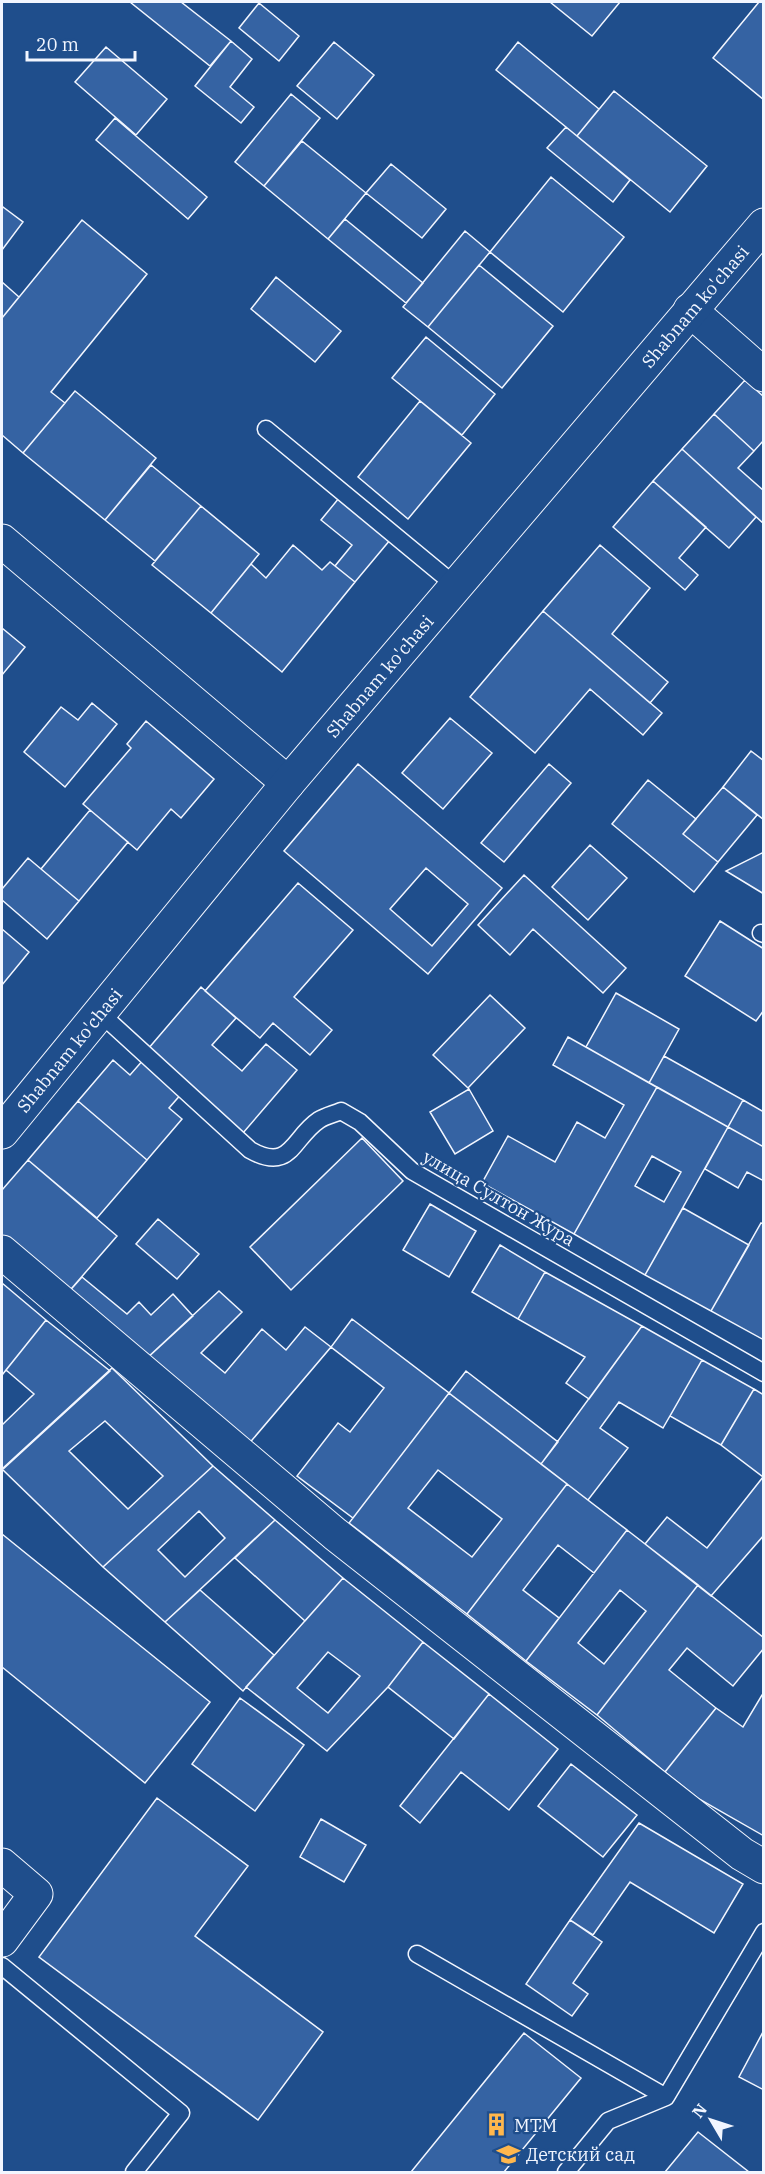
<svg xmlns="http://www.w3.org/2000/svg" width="765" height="2174" font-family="'IBM Plex Serif',serif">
<rect width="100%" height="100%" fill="#1f4e8c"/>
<path fill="#3563a3" stroke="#f2f6ff" stroke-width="1.5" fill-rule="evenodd" d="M130 2H181L231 41 210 66Z
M550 2H620L592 36Z
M759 2H764V100L713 58Z
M259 3 299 36 279 61 239 28Z
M231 41 252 59 230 87 254 107 241 123 195 86Z
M334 42 374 75 337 119 297 86Z
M518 42 599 109 577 136 496 70Z
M106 47 167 99 136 135 75 82Z
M614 91 707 166 670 212 577 136Z
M291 94 320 118 264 186 235 162Z
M115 118 207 197 188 219 96 140Z
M566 127 630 180 613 202 547 148Z
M302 141 366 193 328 239 264 186Z
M391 164 446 209 422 238 366 193Z
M551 177 624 237 563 312 490 252Z
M3 207 23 222 2 250V209Z
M345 219 423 283 406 303 328 239Z
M82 220 147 274 51 392 65 403 23 453 2 435V318Z
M465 231 490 252 428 327 403 307Z
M479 265 553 326 502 388 428 327Z
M276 277 341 331 315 362 251 309Z
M2 282 19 297 2 318Z
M426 337 495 394 462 435 392 378Z
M745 380 764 397V440L754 451 714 414Z
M75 391 156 458 105 520 23 453Z
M420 401 471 443 408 519 358 477Z
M714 414 754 451 738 468 764 491V524L682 449Z
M682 449 756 517 729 548 653 481Z
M151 465 201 506 155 561 105 520Z
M653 481 706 527 679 558 698 575 685 590 613 527Z
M339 498 390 540 355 582 335 566 352 545 321 520Z
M201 506 259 554 211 613 152 565Z
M293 545 322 570 330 562 355 582 282 672 211 613 251 564 266 578Z
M600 545 650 588 612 634 668 682 650 703 543 611Z
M543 611 662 713 643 735 590 689 535 753 470 697Z
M2 628 25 647 2 675Z
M92 703 117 724 65 787 24 752 61 707 78 720Z
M450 718 492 753 443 809 402 773Z
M146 721 214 779 181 818 171 809 137 850 83 804 131 748 127 744Z
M751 751 764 761V820L723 787Z
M358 764 502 888 428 974 284 851ZM426 868 468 904 432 946 390 909Z
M549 764 571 783 504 862 481 843Z
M648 780 696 819 683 834 718 862 694 892 612 824Z
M723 787 757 815 718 862 683 834Z
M90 810 128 842 79 901 41 869Z
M590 845 627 878 588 920 552 887Z
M764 852V894L726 871Z
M28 858 79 901 47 939 2 900V889Z
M524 875 626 968 603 993 533 929 510 955 478 925Z
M298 883 353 930 294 997 332 1030 310 1055 273 1023 260 1038 205 991Z
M720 921 764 949V1010L756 1021 685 976Z
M2 929 29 952 2 985Z
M201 987 236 1018 212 1045 242 1071 266 1044 297 1070 243 1133 148 1049Z
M616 993 679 1029 649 1083 586 1047Z
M490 995 525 1028 468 1088 433 1055Z
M568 1037 657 1087 574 1234 482 1183 508 1136 555 1162 577 1122 605 1138 624 1105 553 1065Z
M664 1056 743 1100 728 1127 649 1083Z
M144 1059 183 1092 169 1108 182 1119 147 1160 78 1101 113 1060 130 1075Z
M657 1087 728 1127 645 1275 574 1234ZM652 1156 681 1172 664 1202 635 1186Z
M469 1089 493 1131 455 1154 430 1112Z
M743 1100 764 1112V1147L728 1127Z
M78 1101 147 1160 97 1218 28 1160Z
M728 1127 764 1147V1181L747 1172 738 1188 705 1169Z
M362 1138 403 1181 291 1290 250 1247Z
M28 1160 117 1236 65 1296 2 1241V1190Z
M430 1204 476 1231 449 1277 403 1250Z
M683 1208 749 1245 711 1311 645 1275Z
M158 1219 199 1254 177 1279 136 1244Z
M761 1223 764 1224V1340L711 1311Z
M500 1245 545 1272 518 1319 472 1292Z
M545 1272 642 1326 589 1399 566 1383 585 1357 518 1319Z
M82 1277 127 1314 139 1302 151 1315 173 1294 193 1316 145 1360 65 1296Z
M2 1283 46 1320 2 1375Z
M219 1291 242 1312 201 1353 225 1373 262 1329 286 1350 305 1327 331 1347 247 1446 145 1360Z
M352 1319 449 1393 353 1518 297 1476 338 1423 350 1432 384 1388 331 1347Z
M46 1320 110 1371 2 1470V1425L34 1394 6 1370Z
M642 1326 702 1360 663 1428 619 1402 600 1428 628 1448 588 1500 541 1464Z
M702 1360 754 1389 721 1445 670 1416Z
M112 1368 213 1466 103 1567 2 1469ZM105 1421 163 1476 128 1509 69 1451Z
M466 1371 558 1442 541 1464 449 1393Z
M754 1389 764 1395V1535L711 1596 645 1544 667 1517 707 1548 763 1477 721 1445Z
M449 1393 567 1484 467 1614 349 1523ZM438 1470 502 1519 472 1557 408 1508Z
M213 1466 275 1520 165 1622 103 1567ZM199 1511 225 1538 185 1577 158 1550Z
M567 1484 627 1530 594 1573 558 1545 523 1590 559 1618 526 1661 467 1614Z
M275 1520 343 1578 305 1621 235 1558Z
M627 1530 698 1585 597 1715 526 1661ZM620 1590 646 1611 604 1664 578 1643Z
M2 1534 210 1702 145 1783 2 1667Z
M343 1578 423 1642 388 1687 327 1751 246 1687ZM328 1652 360 1676 328 1713 297 1688Z
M698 1585 764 1638V1648L733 1686 687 1648 669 1670 716 1708 665 1772 597 1715Z
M200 1590 274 1655 243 1691 165 1622Z
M423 1642 489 1694 454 1739 388 1687Z
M489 1694 558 1749 509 1810 461 1772 420 1823 400 1806Z
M762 1695H764V1836L699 1799 665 1772 716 1708 743 1727Z
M240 1698 304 1745 255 1811 192 1764Z
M571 1764 637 1815 603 1857 538 1806Z
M157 1798 248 1866 195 1936 323 2032 258 2120 39 1957Z
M321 1819 366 1845 344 1882 300 1857Z
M639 1823 743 1884 714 1933 630 1882 593 1935 570 1920Z
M570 1920 602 1942 573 1983 588 1994 572 2016 526 1984Z
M764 2030V2090L739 2077Z
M524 2033 581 2078 504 2172H411Z
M698 2132 749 2172H665Z"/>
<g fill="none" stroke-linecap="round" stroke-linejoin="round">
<defs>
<path id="service" d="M266 429 456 586
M761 933 764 934
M100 1013 250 1150C291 1173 292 1138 319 1120 325 1116 334 1114 341 1111L360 1122 412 1171 764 1373
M417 1954 666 2097 764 1932
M2 1966 181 2113 134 2172
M566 2172 608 2121 666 2097"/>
<path id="minor" d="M690 310 764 375
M2 541 288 783
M2 1252 335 1534 742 1854 764 1867
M2 1865 36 1894 2 1940"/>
<g id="tertiary">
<path id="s1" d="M2 1132 288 783 764 225"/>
</g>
</defs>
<use href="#service" stroke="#f2f6ff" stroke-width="19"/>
<use href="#minor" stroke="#f2f6ff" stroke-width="35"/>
<use href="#tertiary" stroke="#f2f6ff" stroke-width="35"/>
<use href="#service" stroke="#1f4e8c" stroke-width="16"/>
<use href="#minor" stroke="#1f4e8c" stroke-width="33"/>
<use href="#tertiary" stroke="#1f4e8c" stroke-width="33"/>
</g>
<defs>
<symbol id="building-bare" viewBox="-9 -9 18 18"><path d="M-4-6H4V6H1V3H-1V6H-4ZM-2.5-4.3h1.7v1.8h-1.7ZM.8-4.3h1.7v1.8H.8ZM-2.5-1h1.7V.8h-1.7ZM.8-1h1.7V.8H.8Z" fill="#ffb74d" stroke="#1f4e8c" stroke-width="2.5" paint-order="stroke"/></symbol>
<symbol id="school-bare" viewBox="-9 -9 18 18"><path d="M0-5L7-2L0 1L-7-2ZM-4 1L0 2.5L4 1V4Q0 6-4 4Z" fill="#ffb74d" stroke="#1f4e8c" stroke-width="2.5" paint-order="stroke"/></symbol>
</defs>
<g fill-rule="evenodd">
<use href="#building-bare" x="480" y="2108" width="33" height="33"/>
<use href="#school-bare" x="492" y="2138" width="33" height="33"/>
</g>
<g text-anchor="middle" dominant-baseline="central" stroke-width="4.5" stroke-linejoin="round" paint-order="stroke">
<g font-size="18" fill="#f2f6ff" stroke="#1f4e8c">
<text stroke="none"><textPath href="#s1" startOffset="1078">Shabnam ko'chasi</textPath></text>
<text stroke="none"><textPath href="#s1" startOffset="592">Shabnam ko'chasi</textPath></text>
<text stroke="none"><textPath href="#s1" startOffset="106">Shabnam ko'chasi</textPath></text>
<text transform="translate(499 1198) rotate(30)">улица Султон Жура</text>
</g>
<g font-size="18" fill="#f2f6ff" stroke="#1f4e8c" text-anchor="start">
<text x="514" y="2125">MTM</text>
<text x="526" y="2154">Детский сад</text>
</g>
</g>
<rect width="765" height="2174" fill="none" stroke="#f2f6ff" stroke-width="6"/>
<g transform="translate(711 2120) rotate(309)" stroke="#1f4e8c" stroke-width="4.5" paint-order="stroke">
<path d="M0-4.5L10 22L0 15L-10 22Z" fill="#f2f6ff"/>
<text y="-9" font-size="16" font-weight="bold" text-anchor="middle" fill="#f2f6ff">N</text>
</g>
<path d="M27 51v9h108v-9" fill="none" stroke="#f2f6ff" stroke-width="3"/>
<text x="36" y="51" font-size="18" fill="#f2f6ff" stroke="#1f4e8c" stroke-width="4.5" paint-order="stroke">20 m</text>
</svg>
